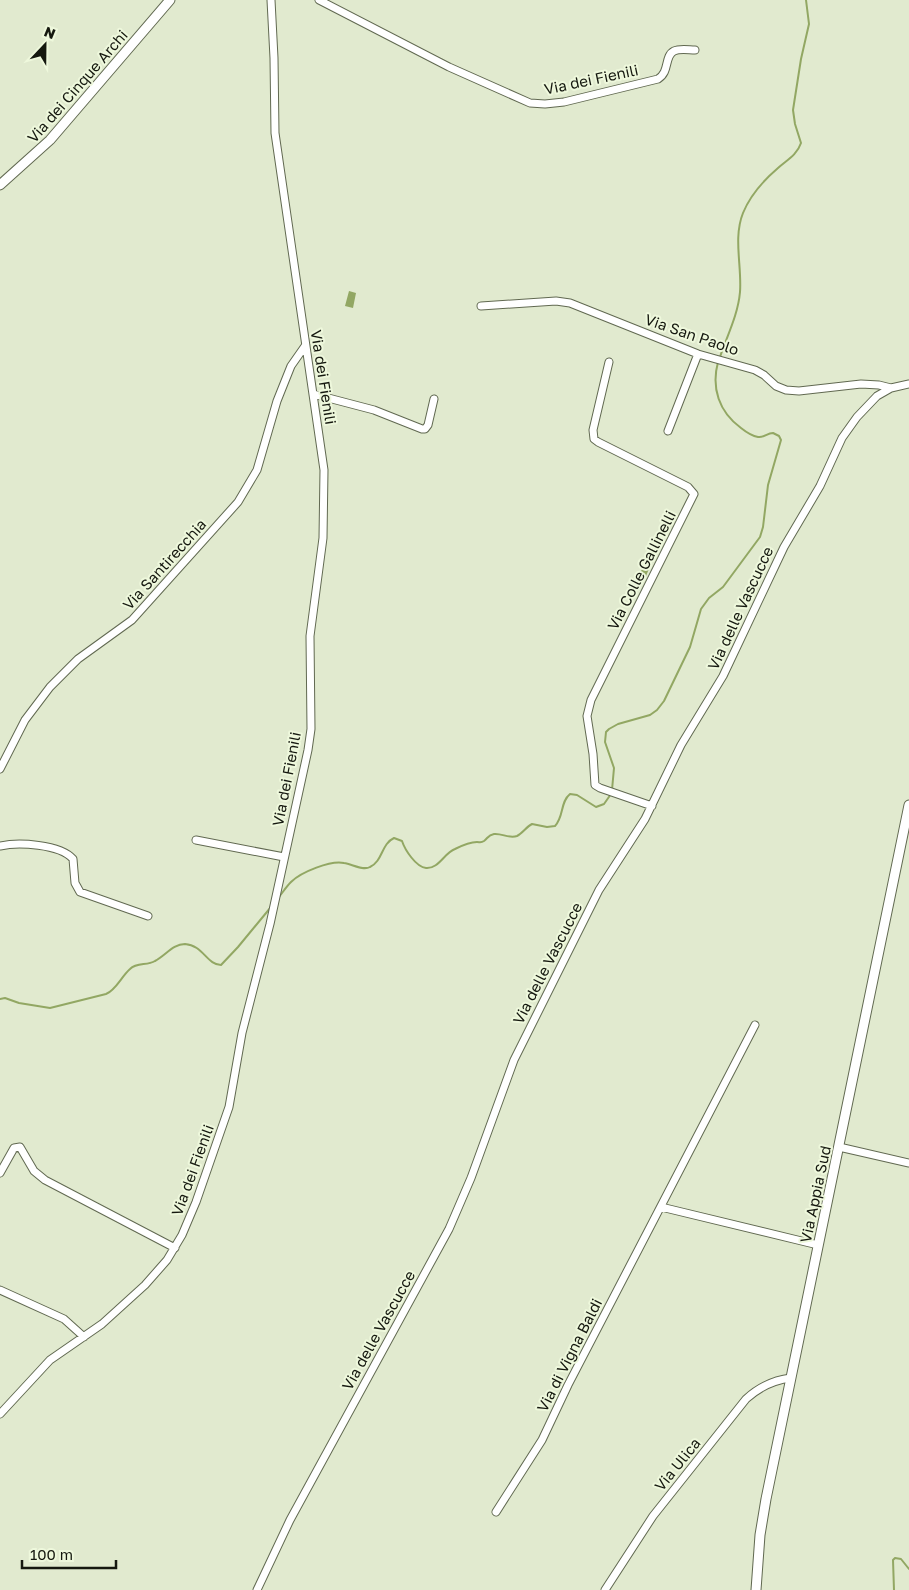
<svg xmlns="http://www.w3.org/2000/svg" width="909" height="1590" font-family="'Golos Text',sans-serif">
<rect width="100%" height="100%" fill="#e1eacf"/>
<path fill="#92a763" d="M349 291 356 293 353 308 345 306Z
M645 561 651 564 646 576 640 574Z"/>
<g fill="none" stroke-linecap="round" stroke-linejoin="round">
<path stroke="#92a763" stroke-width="2" d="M720 357C727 336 738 315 740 292 742 266 733 238 743 213 750 196 764 180 778 168 787 160 797 155 801 143L795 124 793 110 801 59 809 24 806 0
M612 790 614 768 605 742 606 732 609 729 618 724 650 715 657 710 664 701 690 647 701 609 709 598 723 587 760 537 763 527 768 485 781 440 779 436 773 433C767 433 764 438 758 437 752 436 746 432 741 428 719 412 711 388 718 362
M279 897C283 892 286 887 291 882 301 872 331 860 344 863 352 864 363 871 370 867 383 861 381 844 394 838L402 841C405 850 416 867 426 868 439 869 444 853 455 849 461 846 470 842 477 842 480 842 481 843 484 841 488 838 488 835 494 834 502 833 509 839 517 836 523 833 526 827 532 824L547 827 555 826C564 817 560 802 570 794L577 795 596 807 604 804 611 794
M0 999 5 998 19 1003 50 1008 106 994C116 990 121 977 130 969 137 962 147 966 155 961 166 955 173 944 185 944 203 945 207 965 221 965L238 947 271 907
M894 1590 893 1560 895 1558 901 1559 909 1569"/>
<defs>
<path id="minor" d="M319 0 449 67 530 103 545 104 564 102 658 79C670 72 664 56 674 51 680 48 689 50 695 50
M481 306 556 301 570 303 698 354 755 370 764 375 776 386 786 390 799 391 861 384 879 385 891 388
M609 362 593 430 594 439 598 442 688 487 694 494 591 700 587 716 593 754 595 785 600 788 652 806
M313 394 374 410 422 429H425L428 425 434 399
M668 431 698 354
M0 769 25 720 50 687 78 659 132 620 238 502 257 470 277 401 291 366 305 346
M196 840 284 857
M0 846C18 842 60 844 73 859L75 883 80 892 148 916
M839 1147 909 1163
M0 1173 14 1148 20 1147 34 1171 45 1180 175 1248
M661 1207 818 1245
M0 1290 64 1319 84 1337
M0 1414 50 1360 102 1324 145 1285 167 1260 182 1235 196 1202 229 1107 242 1033 270 924 308 750 311 729 310 636 323 538 324 470 275 133 274 58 271 0
M496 1512 542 1440 568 1385 755 1025
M257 1590 290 1520 449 1229 471 1178 514 1060 599 890 645 819 681 745 723 676 784 547 820 486 842 438 857 417 877 396 891 388 909 384
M605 1590 653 1516 746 1399C758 1388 774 1380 791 1378"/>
<path id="major" d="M0 185 50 140 170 0
M756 1590 760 1535 766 1499 909 805"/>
</defs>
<use href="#minor" stroke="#616951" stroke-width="9"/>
<use href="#major" stroke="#616951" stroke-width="11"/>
<use href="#minor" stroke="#fff" stroke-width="7"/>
<use href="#major" stroke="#fff" stroke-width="9"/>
</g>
<g text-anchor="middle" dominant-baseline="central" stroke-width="4" stroke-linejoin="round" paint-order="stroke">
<g font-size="15" fill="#15180f" stroke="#eef8dc">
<text transform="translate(591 79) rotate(-12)">Via dei Fienili</text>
<text transform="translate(77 86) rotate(-49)">Via dei Cinque Archi</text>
<text transform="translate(692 334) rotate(19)">Via San Paolo</text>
<text transform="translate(324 377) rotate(81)">Via dei Fienili</text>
<text transform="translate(164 564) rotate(-48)">Via Santirecchia</text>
<text transform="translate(641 570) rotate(-63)">Via Colle Gallinelli</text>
<text transform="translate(740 608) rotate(-65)">Via delle Vascucce</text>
<text transform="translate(286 779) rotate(-79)">Via dei Fienili</text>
<text transform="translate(547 963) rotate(-63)">Via delle Vascucce</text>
<text transform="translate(192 1170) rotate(-70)">Via dei Fienili</text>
<text transform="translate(815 1194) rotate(-78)">Via Appia Sud</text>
<text transform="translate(378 1330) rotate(-61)">Via delle Vascucce</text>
<text transform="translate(569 1355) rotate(-63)">Via di Vigna Baldi</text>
<text transform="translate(677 1464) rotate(-51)">Via Ulica</text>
</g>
</g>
<g transform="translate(45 45) rotate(22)" stroke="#eef8dc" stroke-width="4" paint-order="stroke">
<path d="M0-4L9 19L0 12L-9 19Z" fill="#15180f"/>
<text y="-8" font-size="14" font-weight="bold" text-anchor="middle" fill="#15180f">N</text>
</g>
<path d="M22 1560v8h94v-8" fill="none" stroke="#15180f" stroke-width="2.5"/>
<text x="30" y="1560" font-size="15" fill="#15180f" stroke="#eef8dc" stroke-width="4" paint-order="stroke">100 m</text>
</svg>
